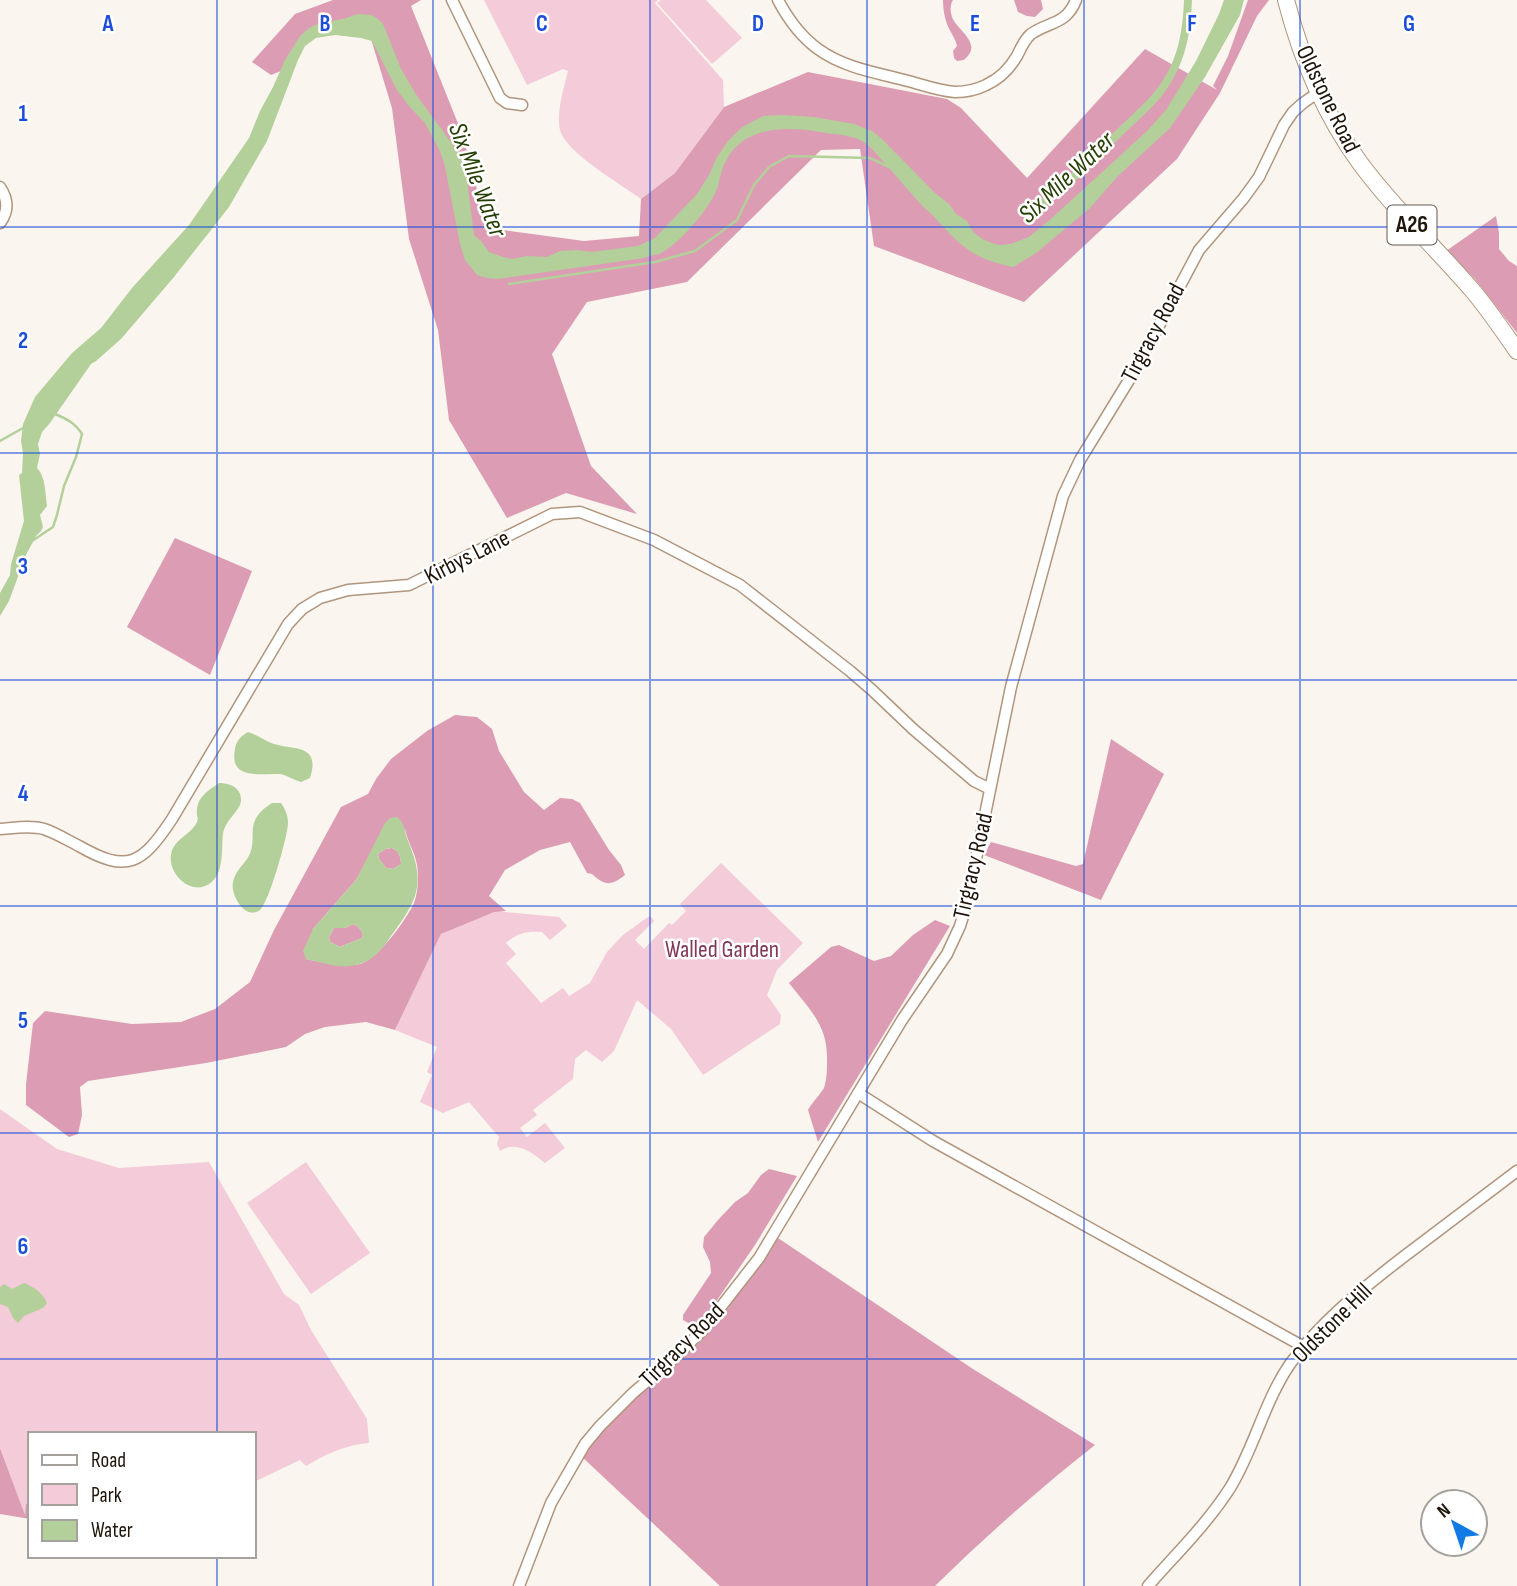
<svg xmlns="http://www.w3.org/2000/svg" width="1517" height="1586" font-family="'Sofia Sans Condensed',sans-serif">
<rect width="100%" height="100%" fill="#fbf5ef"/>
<path fill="#f4cbd9" d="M484 0H658L655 3 723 80 724 107 675 173 641 199C621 184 566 153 560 130 556 113 564 87 568 71L563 69 527 85Z
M661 0H706L742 38 712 64 657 3Z
M721 863 803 943 777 970 767 995 781 1015 780 1024 703 1075 671 1029 637 1000 614 1051 602 1062 586 1050 575 1059 573 1079 533 1110 537 1115 520 1128 527 1137 545 1123 565 1148 545 1163C532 1153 517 1140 500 1151L497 1144 499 1137 469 1102 443 1113 420 1102 432 1075 427 1072 437 1047 395 1030 441 934 494 911 559 917 567 926 550 940 542 932C528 931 517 933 506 943L516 954 506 963 541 1003 563 988 569 996 590 983 607 952 623 935 648 917H651L654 921 635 940 644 949 669 923 672 925 686 911 680 904Z
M0 1109 57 1149 119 1168 209 1162 284 1294 299 1305 311 1330 367 1419 369 1443C343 1446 328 1453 306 1466L300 1460 254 1482V1434H30V1519L26 1518 0 1448Z
M306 1162 370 1253 311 1294 247 1203Z"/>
<path fill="#dc9db4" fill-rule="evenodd" d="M333 0H421L411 6 463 136 487 228 584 241 639 236 641 199 675 173 724 107 808 72 947 99 961 108 1027 178 1145 49 1217 90 1213 86 1228 56 1248 0H1269L1257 16 1220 93 1177 159 1024 302 874 246 860 149 821 150 687 282 587 302 552 354 591 466 637 514 566 493 507 518 449 420 438 330 409 239 392 108 371 39 363 31H316L286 69 271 75 252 62 295 14Z
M943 0H953C950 5 950 11 952 17 957 30 981 42 967 57 963 61 963 60 957 61L954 58 953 51 957 46C955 37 950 32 947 24 944 16 943 8 943 0Z
M1014 0H1041L1043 9 1035 17 1027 16 1018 12Z
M1496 216 1499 233V249L1509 261 1517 266V333L1475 279 1446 251Z
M175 538 252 571 210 675 127 627Z
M455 715 477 717 492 729 499 751 524 792 544 810 560 798 572 799 580 803 609 850 621 865 625 875C611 886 605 886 592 874L587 873 570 842 540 850 505 870 489 896 506 911 494 912 441 934 395 1030 366 1022 325 1027 305 1034 286 1047 206 1063 88 1081 80 1087 82 1115 78 1134 69 1137 26 1105V1084L33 1023 45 1011 132 1024 181 1022 215 1009 250 982 274 930 341 807 368 794 376 779 391 759 427 731ZM405 829C407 841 415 852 417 865 419 876 418 893 414 903 406 920 378 959 360 964 346 967 320 962 306 959L313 929 356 880 368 859Z
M1111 739 1164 774 1101 900 984 855 991 842 1076 866 1083 864Z
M392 848C399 851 401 857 401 864L393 869 386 868 379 859 378 854 385 849Z
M935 920 950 926 818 1142 808 1110C811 1104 822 1092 824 1088 827 1079 827 1069 827 1060 828 1025 809 1009 789 983L831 947 839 945 874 961 891 956 913 935Z
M353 924C358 926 361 929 363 934L362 938 340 947 330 942 329 937 334 928H345Z
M769 1169 797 1176 755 1245 702 1322 695 1327 683 1320V1315L711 1273 710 1262 703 1247 704 1237 718 1220 735 1202 748 1193 761 1175Z
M778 1238 973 1369 1095 1445C1039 1489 986 1536 935 1586H720L582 1457 599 1432 622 1408 650 1386 699 1343 728 1308Z
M0 1448 25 1515 26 1504 30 1503V1519L0 1514Z"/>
<path fill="#b3d09a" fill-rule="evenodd" d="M1224 0H1244L1240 15 1205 77 1170 128 1117 177 1090 208 1036 253 1013 267C1003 265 992 262 983 258 964 250 951 235 938 221 932 214 925 209 919 202 903 185 889 167 873 150 857 133 842 136 820 132 786 126 743 126 726 161 721 170 720 178 718 186 712 206 678 246 659 254 654 255 648 256 644 258L497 279 487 278 477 275 465 260 460 244 445 166 440 151 425 123 409 106 397 90 372 41 361 38 335 35 316 38 305 46 298 60 267 141 229 207 174 277 121 339 96 361 91 364 50 423 42 432 38 444 40 454 37 468C46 477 45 493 47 506L40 515 43 527 41 531 36 536 26 555 9 601 0 616V593L10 575 11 564 24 521 19 475 22 473 23 453 21 441 23 424 35 397 72 353 101 328 132 288 189 225 249 138 260 111 273 87 285 60 300 36 309 28 320 23 343 19 358 14 371 15 378 19 383 24 401 69 417 96 453 145 461 160 467 181 474 235 481 241 489 252 503 257 512 259 527 256 547 257 560 251 576 250 592 252 638 246 655 238 697 194 709 175 717 157 728 141 741 128 763 116 783 115 814 117 854 124 872 131 882 139 934 192 949 204 956 214 967 221 974 233 984 240 998 245 1011 244 1029 237 1052 218 1147 131 1166 110 1196 61 1219 14Z
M248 732C258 735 265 741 274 744 294 750 321 744 310 778L301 782C293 780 287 775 280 774 260 773 229 781 235 749 236 741 241 736 248 732Z
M219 783C230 783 242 788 241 801 240 811 225 820 223 834 221 849 225 874 209 884 191 896 168 874 171 855 173 839 191 835 197 822 199 815 196 818 197 811 197 797 209 790 219 783Z
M272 803H281C285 809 288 815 288 823 288 835 269 903 260 910 245 921 230 894 233 882 235 872 242 866 247 859 261 838 240 823 272 803Z
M397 817C405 823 404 831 408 841 426 883 418 900 391 936 383 948 374 960 359 964 339 970 325 963 306 959L303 951 313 929 356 880 385 823 390 818ZM392 848C399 851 401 857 401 864L393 869 386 868 379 859 378 854 385 849ZM353 924C358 926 361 929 363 934L362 938 340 947 330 942 329 937 334 928H345Z
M24 1283C33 1286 44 1294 47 1303L43 1308 24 1316 18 1323 13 1318 8 1307 0 1304V1287L4 1284 12 1289Z"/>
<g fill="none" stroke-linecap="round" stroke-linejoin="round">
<path stroke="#b3d09a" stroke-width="2.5" d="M509 284 655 262 695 251 737 220 754 185 769 167 789 156 870 158 889 167
M0 441 23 428
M32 541 53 527 57 515 64 486 76 457 82 434C75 423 67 419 55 414"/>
<path stroke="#b3d09a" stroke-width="8" d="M1033 209C1065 189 1090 160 1118 134 1135 117 1157 100 1169 78 1183 54 1187 28 1188 0"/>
<defs>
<path id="minor" d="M452 0 500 98 507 103 522 105
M778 0C788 19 800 36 818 49 844 68 878 73 908 81 923 85 939 91 955 92 966 92 976 90 986 85 999 79 1010 68 1017 56 1021 48 1024 40 1031 34 1050 21 1066 25 1076 0
M0 187C8 199 9 211 0 223
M0 829C14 828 31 825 44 829 56 833 67 840 79 846 128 874 142 864 172 819L288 624 302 609 320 598 348 590 409 585 552 514 580 512 654 540 740 585 850 671 872 690 913 729 974 781 990 789
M858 1093 933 1141 1304 1347
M519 1586 551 1503 585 1444 600 1426 633 1393 672 1360 702 1331 759 1258 902 1020 947 954 960 926 967 903 1011 687 1063 496 1080 460 1137 367 1199 250 1243 199 1259 177 1284 125 1293 112 1303 103 1319 92
M1148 1586C1176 1554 1207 1524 1230 1488 1254 1449 1264 1402 1290 1364 1320 1322 1362 1289 1402 1258 1440 1229 1479 1200 1517 1171"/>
<path id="highway" d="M1286 0C1301 58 1325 115 1360 163 1394 209 1436 248 1473 291 1489 310 1503 331 1517 351"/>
</defs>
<use href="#minor" stroke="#b1957c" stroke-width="13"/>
<use href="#highway" stroke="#b1957c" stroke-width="18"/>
<use href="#minor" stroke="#fff" stroke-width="10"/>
<use href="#highway" stroke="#fff" stroke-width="16"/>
</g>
<path fill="none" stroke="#1d4ed8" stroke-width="2" stroke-opacity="0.55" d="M217 0V1434M433 0V1586M650 0V1586M867 0V1586M1084 0V1586M1300 0V1586M0 227H1517M0 453H1517M0 680H1517M0 906H1517M0 1133H1517M0 1359H1517M217 1556V1586"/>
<g text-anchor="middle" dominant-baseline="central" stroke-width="5" stroke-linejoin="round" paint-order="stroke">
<rect fill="#fff" stroke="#625b54" stroke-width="2" x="1387.5" y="205.5" width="49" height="39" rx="5"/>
<g font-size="23" font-weight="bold" fill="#1f150b">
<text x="1412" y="225">A26</text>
</g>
<g font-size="24" fill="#1f150b" stroke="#fff">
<text transform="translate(1328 99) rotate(64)">Oldstone Road</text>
<text transform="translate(1153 333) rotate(-62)">Tirgracy Road</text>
<text transform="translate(467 557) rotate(-27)">Kirbys Lane</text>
<text transform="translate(973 866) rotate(-77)">Tirgracy Road</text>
<text transform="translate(1332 1323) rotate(-45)">Oldstone Hill</text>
<text transform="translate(682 1345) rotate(-45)">Tirgracy Road</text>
</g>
<g font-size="24" fill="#823757" stroke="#fff">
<text x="722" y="949">Walled Garden</text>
</g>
<g font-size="26" font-style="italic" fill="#264005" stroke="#fff">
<text transform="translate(1067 178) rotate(-43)">Six Mile Water</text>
<text transform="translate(477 180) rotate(69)">Six Mile Water</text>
</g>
</g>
<g font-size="23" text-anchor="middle" font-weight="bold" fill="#1d4ed8" stroke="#fff" stroke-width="5" stroke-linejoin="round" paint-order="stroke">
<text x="108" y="31">A</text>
<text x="325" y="31">B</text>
<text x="542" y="31">C</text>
<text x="758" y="31">D</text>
<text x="975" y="31">E</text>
<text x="1192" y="31">F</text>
<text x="1409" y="31">G</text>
<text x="23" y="121">1</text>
<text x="23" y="348">2</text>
<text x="23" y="574">3</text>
<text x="23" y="801">4</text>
<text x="23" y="1028">5</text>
<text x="23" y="1254">6</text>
</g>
<rect x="28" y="1432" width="228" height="126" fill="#ffffff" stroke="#a5a19d" stroke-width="2"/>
<rect x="42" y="1455" width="35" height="10" fill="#ffffff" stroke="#a5a19d" stroke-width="2"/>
<text x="91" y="1467" font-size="21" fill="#1f150b">Road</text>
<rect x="42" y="1484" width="35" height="21" fill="#f4cbd9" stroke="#a5a19d" stroke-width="2"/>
<text x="91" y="1502" font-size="21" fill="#1f150b">Park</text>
<rect x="42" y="1520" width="35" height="21" fill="#b3d09a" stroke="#a5a19d" stroke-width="2"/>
<text x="91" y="1537" font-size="21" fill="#1f150b">Water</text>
<g transform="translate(1454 1523) rotate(320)"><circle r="33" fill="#ffffff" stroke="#a5a19d" stroke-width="2"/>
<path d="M0-5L12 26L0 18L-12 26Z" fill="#127be3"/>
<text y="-10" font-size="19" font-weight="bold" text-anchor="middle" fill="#1f150b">N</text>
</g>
</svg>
